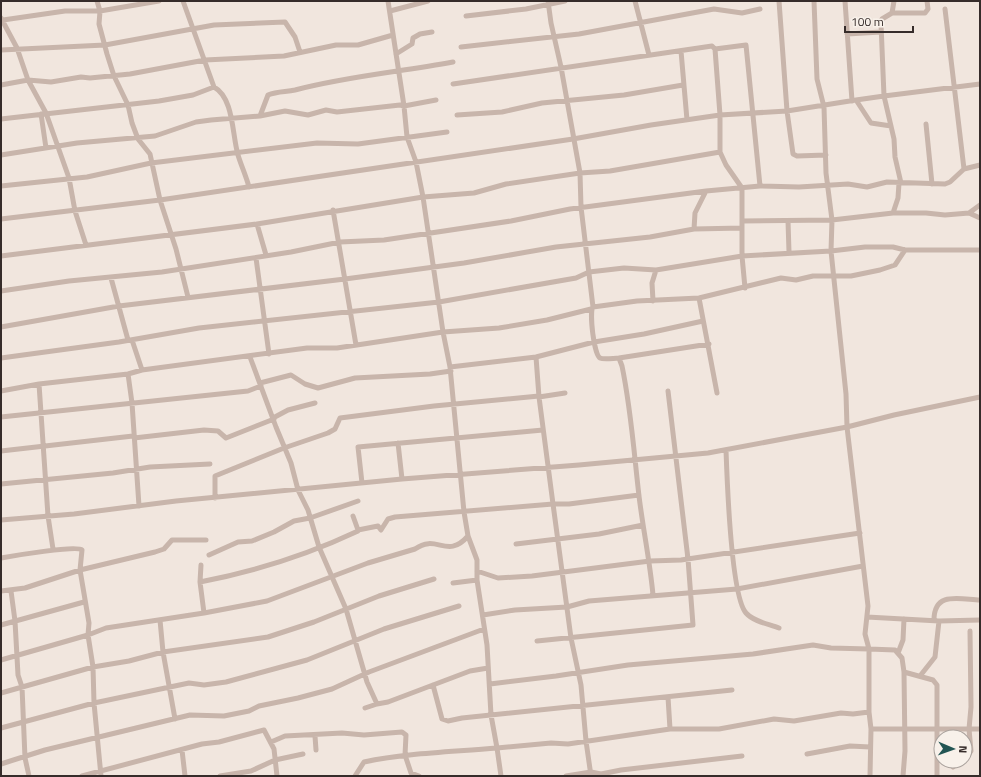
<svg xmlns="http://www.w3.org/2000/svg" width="981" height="777" font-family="'Titillium Web',sans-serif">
<rect width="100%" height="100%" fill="#f1e6de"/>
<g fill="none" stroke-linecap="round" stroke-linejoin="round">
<path stroke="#c8b5ab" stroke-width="5" d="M97 1 100 11 99 24 107 54 114 76 128 105 132 123 138 139 150 154 160 200 176 249 188 297
M183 1 214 87C234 98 232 135 238 155 241 165 246 176 249 187
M388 1 404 106 407 137 416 162 423 197 443 332 450 367 464 512 468 536 477 560V580L487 645 491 715 497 748 551 743 568 744 670 729H719L774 719 794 721 841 713 853 714 869 712V649L831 648 813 645 753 654 628 665 556 676 490 684
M548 1 551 23 561 67 580 173 581 207 593 307C589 312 594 355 600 358 604 360 614 358 619 358L622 366C631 409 634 453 639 496 643 529 650 562 653 595
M635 1 649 55
M779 1 787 111 793 154 797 156 826 155
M814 1 817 79 824 107 826 173 832 220 831 251 846 394 847 427 868 606 865 634 869 649 895 650 902 658 904 672 905 751 903 776
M845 1 852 101
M894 1 892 13 882 19 881 24 884 96 980 84
M390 11 428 1
M892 13H925L928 9 927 1
M466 16 526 9 565 1
M1 18 17 48 28 80 46 113 69 178 75 211 86 245
M3 20 65 11H100L159 1
M847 34 881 32
M461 47 579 34 714 9 742 13 760 9
M1 50 105 45 214 25 285 22 295 37 300 52
M681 51 687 120
M396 54 412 44 413 38 420 34 432 32
M453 84 712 46 715 49 746 45 760 186
M1 85 28 80 51 82 81 77 90 78 130 74 205 60 284 56 336 45H358L393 35
M856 100 884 96 894 139 895 157 901 183
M41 114 46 148
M457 115 502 112 542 103 624 95 683 85
M260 116 268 95C277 91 286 92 295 90 348 76 400 72 453 62
M1 119 159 101 193 95 214 87
M926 124 932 184
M720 152 726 165 742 188V256L745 288
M1 155 77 143 155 136 196 122 211 120 260 116 285 111 308 115 326 110 337 112 400 105 404 106 436 100
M964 169 980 165
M1 186 87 177 151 163 317 143 358 144 447 132
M333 210 356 345
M893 213 898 198 899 183
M969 213 980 218
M1 219 160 200 573 139 651 125 720 115 787 111 856 100 871 123 891 126
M742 221 832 220 893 213H926L945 215 969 213 980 205
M788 221 789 252
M257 224 266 255
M694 229 695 213 706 191
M1 256 257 224 423 197 474 193 506 184 580 173 610 171 720 152V115L715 49
M256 258 269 354
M111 278 128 340
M1 291 69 281 162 272 291 252 340 242 384 240 511 221 570 209 706 191 760 186 799 187 848 184 867 187 887 182 945 184 950 182 964 169 945 9
M699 298 717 393
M653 301 652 283 656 270
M593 307 637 301 699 298 781 278 796 280 813 276H851L880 270 895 265 905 250
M1 327 119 306 345 279 464 263 556 247 650 237 694 229 742 228
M132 340 142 370
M250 357 276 427 291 463 298 490 308 510 319 547 346 609 367 682 377 704 388 702 470 671 488 668
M536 357 539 397 565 393
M1 358 119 342 199 328 439 302 576 278 589 272 624 268 656 270 742 256 831 251 865 247H893L905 250H980
M619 358 709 344
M450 367 536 357 594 342 644 334 703 321
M128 374 132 403 139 506
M260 383 291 375 305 384 318 388 355 378 430 374 451 371
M39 384 48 516 53 549
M1 391 39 384 128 374 142 370 307 348H337L443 332 499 328 547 320 591 309
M539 397 553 504H569L639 495
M1 417 248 391 261 386
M273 418 288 410 315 403
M134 438 204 430 218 431 226 438 274 419
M398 443 402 479
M726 450C727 478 731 596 746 613 754 622 769 624 779 628
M1 451 133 436
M362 483 358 447 543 430
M1 484 113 473 150 467 210 464
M215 498V476L284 448 328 433 335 429 340 418 434 406 539 396
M353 516 358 530 378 526 381 530 388 519 395 517 553 504 571 638 581 685 586 741 591 776
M1 520 74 514 176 501 402 479 579 465 708 453 847 427 894 415 980 397
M516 544 599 534 643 525
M209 555 238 542 252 541 274 532 294 521 310 518 358 501
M1 558C12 556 77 545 82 550L80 570 89 623 88 635 93 667 94 703 101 776
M201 565 200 582 204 613
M477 571 498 578 532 576 650 561 681 560 860 533
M200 582C257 571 305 556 358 531V530
M453 583 477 580
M1 591 25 588 80 570 155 552 164 549 172 540H206
M11 591 15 621 18 675 22 687 25 758 29 776
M483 615 515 610 567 607 589 601 737 589 863 566
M867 617 939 621 980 620
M160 620 163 652 175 719
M934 620C934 591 959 599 980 600
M1 625 84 602
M537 641 693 625 688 559 668 391
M898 653 903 640 904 619
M1 660 88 635 106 628 204 613 267 601 368 563 415 549C437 533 447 560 468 536
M904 672 933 680 937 685V776
M920 676 935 657 939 621
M433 685 442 719 448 721 462 718 732 690
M1 693 93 667 129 661 163 652 268 637 314 622 379 596 434 579
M668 697 670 729
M365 708 377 704
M869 712 871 729 870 776
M1 728 94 703 189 683 204 685 226 682 307 660 384 629 459 606
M871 729H980
M315 736 316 750
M271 742 285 736 342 733 364 735 402 732 406 735 405 755 411 773 419 776
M182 750 185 776
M807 754 850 746 870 747
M965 758 971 751 969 729 971 707 970 631
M1 764 45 750 190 715 224 716 249 711 259 706 298 698 332 689 369 672 484 629
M953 767 961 761
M82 776 202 744 219 742 264 730 274 749 277 776
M220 776 251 771 275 760 303 754
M355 776 364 762C407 753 453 752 497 748L501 776
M566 776 591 772 601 774 621 770 742 756"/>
</g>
<rect width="981" height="777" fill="none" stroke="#362c2a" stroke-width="4"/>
<g transform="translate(953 749) rotate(92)"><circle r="19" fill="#f8f1ea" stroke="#aaa29d"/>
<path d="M0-3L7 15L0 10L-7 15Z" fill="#225553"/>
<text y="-6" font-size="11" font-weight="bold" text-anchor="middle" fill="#362c2a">N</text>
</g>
<path d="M845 26v6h68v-6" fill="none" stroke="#362c2a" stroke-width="2"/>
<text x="851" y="26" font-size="12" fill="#362c2a" stroke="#f8f1ea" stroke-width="3" paint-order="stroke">100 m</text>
</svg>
